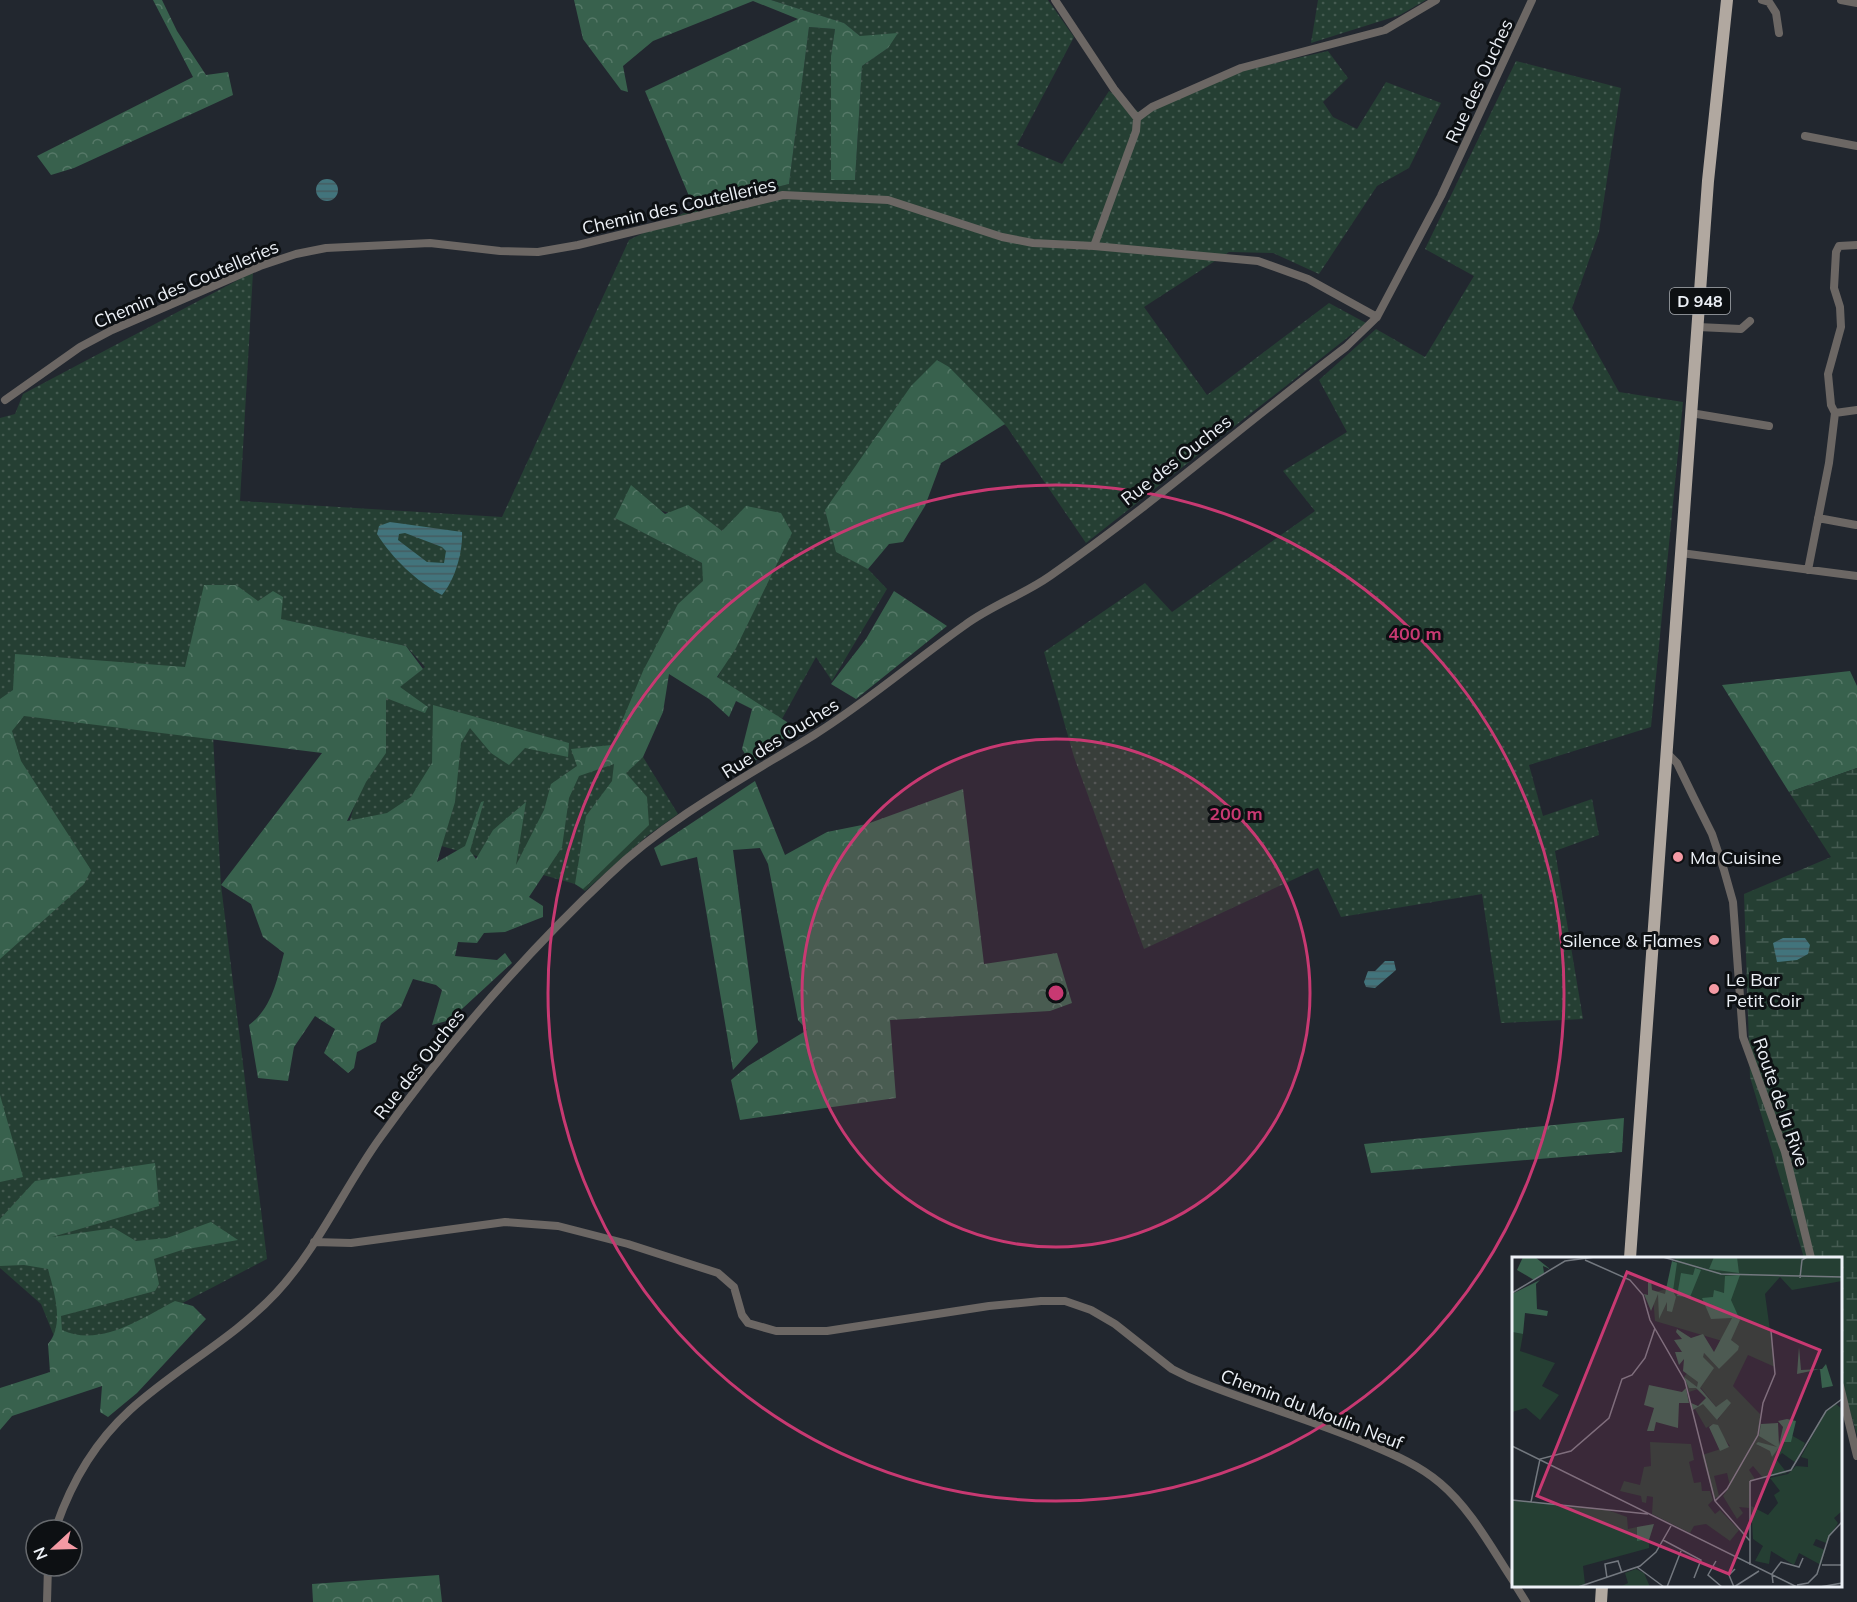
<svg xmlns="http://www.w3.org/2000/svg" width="1857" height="1602" font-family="Mulish,sans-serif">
<defs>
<pattern id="grass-dots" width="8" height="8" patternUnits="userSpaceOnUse" patternTransform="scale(1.5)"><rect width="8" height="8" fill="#253f33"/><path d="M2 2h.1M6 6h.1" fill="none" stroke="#455b51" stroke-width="1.8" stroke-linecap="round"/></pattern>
<pattern id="forest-crowns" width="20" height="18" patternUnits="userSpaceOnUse" patternTransform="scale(1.5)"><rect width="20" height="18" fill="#38614d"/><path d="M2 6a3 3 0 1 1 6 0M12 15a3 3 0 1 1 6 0" fill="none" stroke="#557867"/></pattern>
<pattern id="wetland-marsh" width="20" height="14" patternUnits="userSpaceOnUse" patternTransform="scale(1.5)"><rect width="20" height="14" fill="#253f33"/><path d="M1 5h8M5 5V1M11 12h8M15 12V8" fill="none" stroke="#455b51"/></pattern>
<pattern id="water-rules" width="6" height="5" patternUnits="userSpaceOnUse" patternTransform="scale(1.5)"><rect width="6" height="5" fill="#42747c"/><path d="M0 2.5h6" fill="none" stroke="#455c60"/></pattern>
</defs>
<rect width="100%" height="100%" fill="#22272f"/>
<path fill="url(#grass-dots)" d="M771 0H1048L1074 37 1017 145 1062 164 1109 91 1142 114 1236 72 1328 51 1348 78 1323 102 1333 117 1357 129 1386 82 1441 103 1409 168 1377 186 1319 274 1273 253 1229 252 1144 307 1207 395 1329 303 1366 323 1086 543 1007 427 938 360 838 549 868 569 887 589 832 681 816 657 782 719 716 681 791 531H722L630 500 618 519 702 563 705 579 614 742 643 757 678 814 647 836 585 891 575 884 350 820 386 698 425 667 406 646 280 619 205 586 221 885 267 1259 102 1345 56 1341 41 1304 0 1268V418L15 414 23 394 253 272 240 501 502 517 629 240 694 208 789 184 809 27 835 29 831 56V179L855 180 862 66 888 48 860 36 844 23Z
M1318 0H1426L1400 15 1311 43Z
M1516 61 1621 88 1599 232 1572 308 1619 392 1683 402 1651 727 1529 765 1543 816 1592 799 1599 835 1555 851 1583 1019 1501 1023 1482 894 1341 917 1318 868 1144 949 1074 757 1044 652 1145 583 1172 612 1315 511 1283 471 1347 432 1319 380 1376 329 1425 357 1474 276 1425 249Z"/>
<path fill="url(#forest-crowns)" d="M153 0H162L177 31 206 75 228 72 233 95 74 168 51 175 37 156 193 77Z
M574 0H771L844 23 860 36 898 33 888 48 862 66 855 180H831V56L835 29 809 27 789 184 694 208 645 91 798 19 753 1 653 41 623 66 628 92 621 90 583 39Z
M937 360 949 367 1005 424 941 463 925 506 903 542 889 544 868 569 836 552 825 510 911 386Z
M631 485 665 514 688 505 722 531 746 506 781 513 792 533 736 648 717 677 787 722 790 734 751 764 742 749 752 709 736 701 729 717 709 699 669 674 663 712 643 757 626 773 647 797 649 825 583 889 575 884 586 816 612 781 614 764 579 776 569 798 562 847 529 897 543 906V917L505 932 484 933 477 943 458 942 455 956 497 960 505 953 512 963 450 1020 432 1025 442 990 436 985 413 979 401 1007 381 1023 376 1042 357 1052 354 1068 348 1073 324 1053 335 1029 315 1016 294 1047 288 1081 258 1078 249 1025C272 1008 277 980 284 953L263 937 251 904 221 885 322 753 24 716 12 731 21 761 91 870 84 884 0 959V699L13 690 15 654 185 667 204 585H236L258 601 273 591 283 597 281 619 406 646 423 669 400 687 428 707 425 713 386 698V753L366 782 347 821 387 813 411 797 432 763 433 705 569 743 568 757 525 748 509 765 491 753 470 728 461 743 455 802 437 862 465 846 481 802 484 801 470 851 476 859 493 830 526 802 516 865 544 810 551 784 577 766 571 749 612 745 643 671 678 604 703 581 702 563 615 518Z
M894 591 947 626 856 699 831 684 866 639Z
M1850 671 1857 686V768L1789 792 1722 685Z
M755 781 785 855 827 832 867 824 963 789 984 964 1057 953 1072 1003 1050 1011 890 1020 896 1098 740 1120 731 1080 748 1066 807 1030 798 1020 768 864 760 848 733 850 758 1042 733 1070 697 857 661 866 654 848Z
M0 1095 23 1177 0 1182Z
M1624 1118 1622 1152 1371 1173 1364 1144Z
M155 1163 159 1206 52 1237 114 1228 136 1241 167 1238 211 1222 238 1240 182 1250 154 1259 159 1284 155 1291 61 1316 62 1330C100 1348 142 1318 175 1301L193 1306 206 1319 137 1393 108 1417 100 1412 102 1386 12 1416 0 1430V1388L50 1372 48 1344C65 1324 54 1292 48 1269L24 1265 0 1266V1219L35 1181Z
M439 1575 442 1602H313L312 1584Z"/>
<path fill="url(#wetland-marsh)" d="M1857 768V1435L1841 1380 1840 1258H1804L1750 1077 1744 894 1831 857 1789 792Z"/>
<path fill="url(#water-rules)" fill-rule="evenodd" d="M316 190a11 11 0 1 1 22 0a11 11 0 1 1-22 0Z
M390 522 462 532C463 552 455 580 442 595 417 582 392 558 377 534L379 526ZM405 533 442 547 446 551 444 563 427 562 398 540 399 534Z
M1783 938H1805L1810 945 1808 954 1797 960 1777 962 1773 943Z
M1385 961H1394L1396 970 1375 988 1366 987 1364 982 1368 971H1375Z"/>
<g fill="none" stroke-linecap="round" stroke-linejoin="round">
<path stroke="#6c6764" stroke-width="8" d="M1055 0 1114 89 1137 118 1136 131 1094 246
M1762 0 1769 2 1776 13 1779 33
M1841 0 1857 3
M1137 118 1152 107 1241 68 1385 30 1436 0
M1805 136 1857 146
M1698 327 1741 329 1750 321
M5 400 80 347 112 330 260 266 296 254 326 248 430 243 500 251 538 252 578 245 783 195 888 200 1002 237 1033 243 1094 246 1258 261 1308 279 1377 317
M1691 413 1769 426
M1835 413 1857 410
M1818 518 1856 525
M1681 553 1857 576
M1808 570 1829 463 1835 413 1831 405 1828 374 1841 327 1840 307 1834 288 1836 252 1839 246 1857 245
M1667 753 1677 763 1694 798 1712 834 1724 870 1733 902 1743 1037 1785 1152 1811 1258
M314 1242 351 1243 505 1222 558 1226 628 1244 718 1273 734 1287 742 1315 748 1323 776 1331H827L989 1306 1041 1301H1065L1091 1310 1115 1324 1172 1369 1188 1377C1245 1401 1306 1418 1364 1442 1390 1453 1418 1464 1440 1483 1471 1509 1492 1549 1514 1582
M1840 1386 1857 1456
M55 1530C70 1485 95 1442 130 1410 176 1368 233 1339 276 1293 318 1248 344 1188 380 1138 447 1044 524 955 608 876 668 818 744 778 814 735 867 702 914 661 965 625 992 605 1023 595 1050 576 1152 505 1247 422 1346 347L1377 317 1441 196 1532 0
M1516 1586 1526 1602
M47 1602 48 1566"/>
<path stroke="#b1a8a0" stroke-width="12" d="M1630 1258 1708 181 1727 0
M1601 1602 1602 1586"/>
</g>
<circle cx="1056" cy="993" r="254" fill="#c83972" fill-opacity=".12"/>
<g fill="none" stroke="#c83972" stroke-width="3">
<circle cx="1056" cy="993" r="254"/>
<circle cx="1056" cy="993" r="508"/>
</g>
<g fill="#f49aa4" stroke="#0d1013" stroke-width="2">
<circle cx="1678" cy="857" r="6"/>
<circle cx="1714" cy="940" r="6"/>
<circle cx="1714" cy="989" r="6"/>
</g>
<g text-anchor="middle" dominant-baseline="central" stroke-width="6" stroke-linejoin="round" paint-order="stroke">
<rect fill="#0d1013" stroke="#aaaeb3" stroke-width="1.5" x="1670" y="288" width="60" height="26" rx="4.5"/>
<g font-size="16" font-weight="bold" fill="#edf1f7">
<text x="1700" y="301">D 948</text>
</g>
<g font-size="18" fill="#edf1f7" stroke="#0d1013">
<text transform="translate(1479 81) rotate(-65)">Rue des Ouches</text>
<text transform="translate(679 206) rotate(-13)">Chemin des Coutelleries</text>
<text transform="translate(186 284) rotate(-23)">Chemin des Coutelleries</text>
<text transform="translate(1176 460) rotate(-38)">Rue des Ouches</text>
<text transform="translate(780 738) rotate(-32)">Rue des Ouches</text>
<text transform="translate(419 1064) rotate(-52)">Rue des Ouches</text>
<text transform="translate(1781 1102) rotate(71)">Route de la Rive</text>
<text transform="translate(1312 1409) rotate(21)">Chemin du Moulin Neuf</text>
</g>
<g font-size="18" fill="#edf1f7" stroke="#0d1013" text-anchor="start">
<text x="1690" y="857">Ma Cuisine</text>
<text x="1702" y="940" text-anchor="end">Silence &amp; Flames</text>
<text x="1726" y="979">Le Bar<tspan x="1726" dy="21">Petit Coir</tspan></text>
</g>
</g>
<g transform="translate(1512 1257)">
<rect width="330" height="330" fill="#22272f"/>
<path d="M164 0H330V24L280 33 268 20 253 37 263 110 236 98 221 129 248 157 249 167 265 189 264 192 245 188 262 195 271 185H279V178L293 186 284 206 270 196 264 202 275 216 251 221 241 209 237 213 243 222 239 225 237 251 227 250 231 256 225 262 211 239 218 229 215 216 202 219 207 239 202 242 190 198 218 189 201 167 194 171 183 152 191 146 206 163 217 145 204 150 189 131 177 135 172 120 192 96 207 112 227 89 143 64 141 40 144 35 157 31ZM0 75 11 77 8 94 43 106 30 129 47 138 28 163 14 151 0 155ZM324 147 330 152V254L322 261 326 266 314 286 304 282 301 288 313 293 309 308 287 296 282 308 259 294 257 307 243 304 251 289 241 282 239 249 256 258 266 246 262 238 268 234 258 221 276 217 284 209 296 210V202L289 200 314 154ZM138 185 179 187 182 203 177 205 182 226 189 225 190 234H198L201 243 196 248 203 257 208 253 227 273 218 284 194 267 182 269 178 276 140 257 141 240 135 239 134 246 130 245 129 239 108 234 112 224 128 228 132 210 139 209Z" fill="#253f33"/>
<path d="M11 0H23L38 12 31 9 32 16 22 23 5 13ZM202 0H225L227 16 197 12ZM160 4 165 6 161 34 164 40 160 55 155 54V45L147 62 146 37 139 54 132 37 136 38V24L139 23 140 33 153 37ZM183 11 189 13 178 40 165 39 169 16 181 18ZM228 18 219 43 228 63 219 83 227 89 226 93 207 112 192 96 191 100 202 111 188 131 204 150 215 142 219 146 205 163 191 147 181 153 179 146 186 149 194 141 184 131H177L172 120 185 130 186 125 171 114 172 102 167 108 163 95H170L162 83 170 82 164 75 165 72 179 81 191 77 202 95 220 61 199 62 190 41 201 40 202 33 212 36 213 19ZM28 23 24 27 25 52 36 54 35 59 13 56 11 77 0 75V37ZM287 90 289 113 310 112 314 107 321 129 310 131 308 112 285 117ZM137 128 170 135 174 131 177 146H167L166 171 144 165 142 174H135L142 151 132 148ZM275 162 284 164 279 185H271L260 200 258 194 244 187 246 185 265 190 247 179 249 167 266 166 267 188 271 170 266 164ZM201 167 206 168 217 190 208 194 197 170ZM142 267 137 283 125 284V270Z" fill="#38614d"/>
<path d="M0 243 93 252 115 260 116 272 125 270V284L137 283V291L71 309 73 327 67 330H0ZM124 312 132 316 138 330H108L116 326 113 316Z" fill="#253f33"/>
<path fill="none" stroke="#73787f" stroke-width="1.5" d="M151 0 209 17 330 20M73 3 118 23 131 38 138 63 173 124 203 244 238 284V308M288 21 290 3 295 0M0 36 53 4 83 0M0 189 285 330M238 224 279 213 314 154 330 142M0 243 136 257M203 244 215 232 246 178 251 146 263 117 259 74M19 245 28 202 59 194 97 161 110 122 120 118 133 101 143 71M151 283 189 303 182 321M238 284V224M204 304 196 318 210 330M310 308H330M125 310 152 330M95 321 93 307 106 304 110 316M261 326 260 317 269 305 287 310 291 301M285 328 296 326 305 317 317 279 330 265M66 330 128 309 144 295 159 269M155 330 169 294M222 330 247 314M222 330 217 318 223 312M308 330 330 326"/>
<path fill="#c83972" fill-opacity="0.15" stroke="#c83972" stroke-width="3" d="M115 15 308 93 217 317 25 239Z"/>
<rect width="330" height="330" fill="none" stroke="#edf1f7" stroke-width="3"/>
</g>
<circle cx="1056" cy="993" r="9" fill="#c83972" stroke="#0d1013" stroke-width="3"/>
<g font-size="18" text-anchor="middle" font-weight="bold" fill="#c83972" stroke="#0d1013" stroke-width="6" stroke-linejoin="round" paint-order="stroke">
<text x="1415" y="640">400 m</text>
<text x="1236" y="820">200 m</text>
</g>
<g transform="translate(54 1548) rotate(248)"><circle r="28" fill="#0d1013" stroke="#676a6e" stroke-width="1.5"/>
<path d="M0-4.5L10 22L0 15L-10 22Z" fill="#f49aa4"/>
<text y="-9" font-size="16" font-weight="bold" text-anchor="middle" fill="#edf1f7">N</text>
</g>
</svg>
